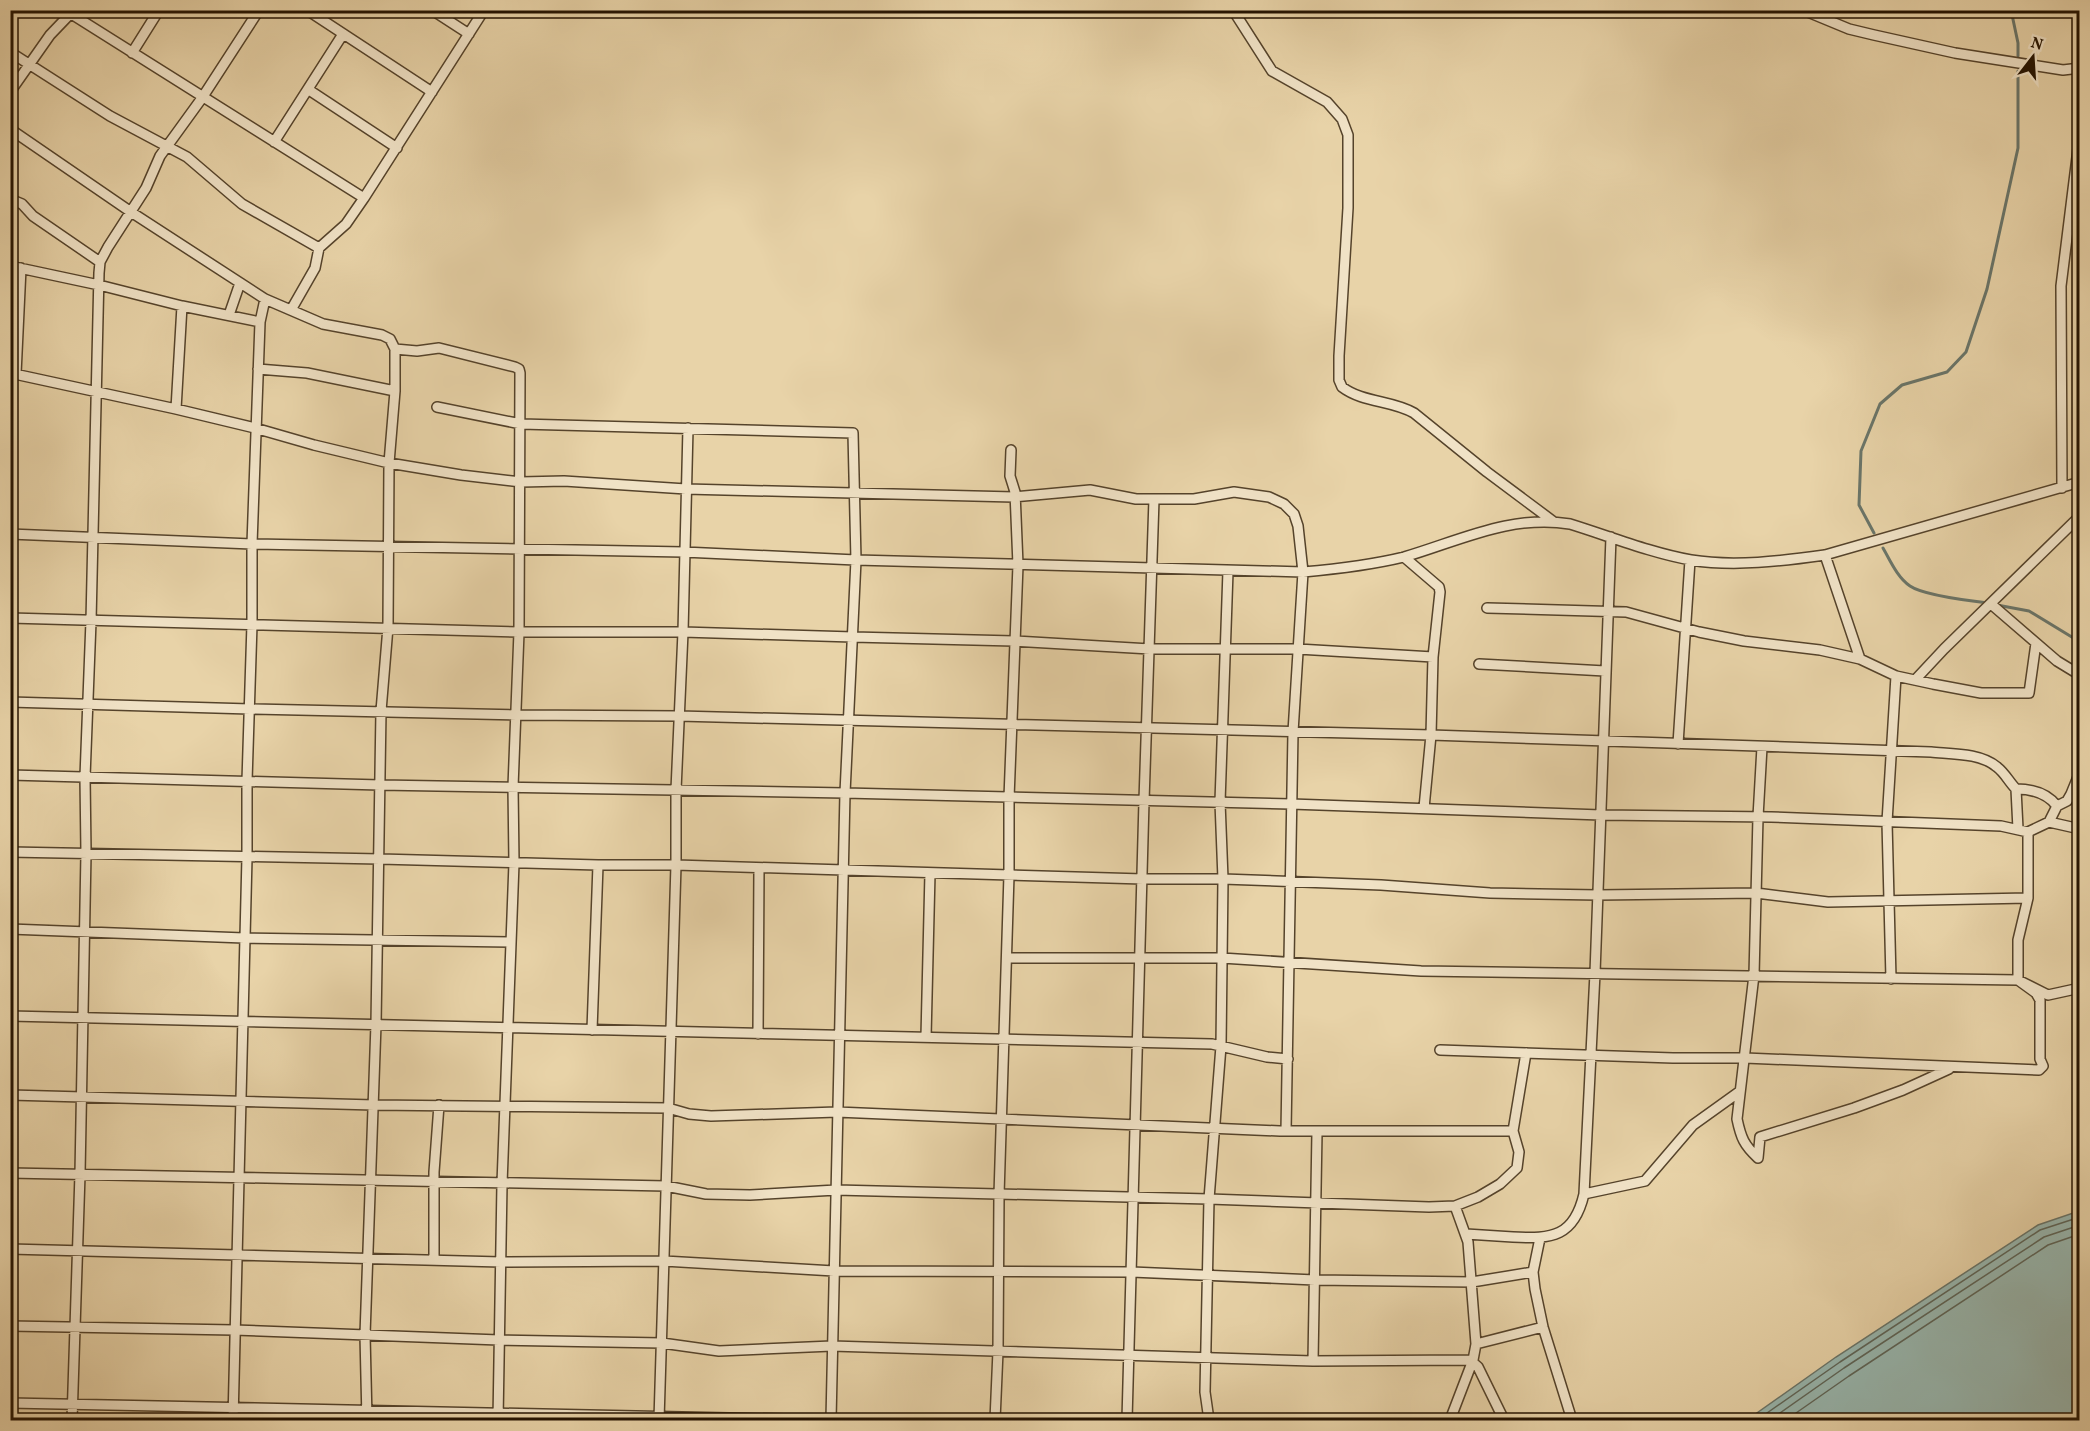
<svg xmlns="http://www.w3.org/2000/svg" width="2090" height="1431" font-family="Vollkorn,serif">
<rect width="100%" height="100%" fill="#e8d3a8"/>
<filter id="stains"><feTurbulence type="fractalNoise" baseFrequency=".00333" numOctaves="4"/><feColorMatrix values="0 0 0 0 .2 0 0 0 0 .09 0 0 0 0 .02 0 0 0 .5 -.17"/></filter>
<radialGradient id="worn" r=".72"><stop offset=".6" stop-color="#630" stop-opacity="0"/><stop offset="1" stop-color="#630" stop-opacity=".3"/></radialGradient>
<path fill="#98b7af" stroke="#6a7569" stroke-width="1.5" d="M2079 1211V1420H1747L1836 1357 2038 1225Z"/>
<g fill="none" stroke-linecap="round" stroke-linejoin="round">
<path stroke="#5e6558" stroke-width="1.5" d="M1757 1420 1840 1362 2040 1230 2080 1217
M1770 1420 1844 1368 2044 1237 2080 1225
M1786 1420 1849 1376 2048 1245 2080 1234"/>
<path stroke="#6a7569" stroke-width="3" d="M2011 10 2018 43V56
M1874 533 1859 505 1861 451 1880 404 1902 385 1947 372 1966 352 1987 289 2018 148V71
M1883 548C1890 560 1897 577 1910 586 1923 595 1971 601 1988 603
M1997 605 2029 611 2080 642"/>
<defs>
<path id="minor" d="M65 10 364 198
M307 10 432 92
M432 10 469 34
M1233 10 1272 71 1327 102 1342 119 1348 135V208L1339 356V380L1342 387C1363 403 1392 400 1414 413L1487 472 1554 522
M1803 10 1849 29 1874 35 1955 53 2063 70 2080 68
M10 52 110 116 187 157 242 204 319 248
M132 53 159 10
M309 90 397 148
M10 92 50 35 73 11
M10 129 131 212 265 299 323 324 382 335 390 339 395 349V391L389 463 388 627 381 711 376 1024 365 1335 367 1420
M274 142 343 34
M10 199 22 204 33 216 100 262
M10 266 99 285 182 306 260 322
M291 310 315 268 319 248 346 224 364 198 484 10
M229 315 240 283
M395 349 417 351 439 348 515 367 519 369 520 373 519 632 513 787 514 863 502 1184 498 1420
M258 369 307 373 395 391
M10 373 176 409 255 428 314 445 389 463 461 475 521 482 564 481 686 489 1014 497 1090 490 1136 499H1194L1234 492 1269 497 1284 504 1294 514 1298 526 1303 572 1293 732 1286 1131
M16 374 21 268
M437 407 521 424 853 433 856 560 845 793 831 1420
M176 409 182 306
M2062 488 2061 286 2080 133
M10 534 252 544 684 552 856 560 1303 572C1337 569 1371 565 1404 557 1459 541 1511 514 1570 524 1609 536 1651 553 1691 560 1734 567 1782 561 1825 555L2080 482
M1825 555 1860 659
M1404 557 1439 587 1440 592 1433 657 1431 735 1424 808
M1991 604 2057 661 2080 675
M1487 608 1626 612 1699 632 1744 641 1820 650 1860 659 1896 676 1933 684 1981 693H2029L2036 643
M10 618 519 632H683L853 637 1014 641 1150 649H1298L1433 657
M1479 664 1605 671
M1915 680 1944 649 2080 516
M10 702 250 709 516 715 679 716 1431 735 1931 752C1952 754 1981 753 1997 767 2005 773 2009 782 2016 789 2031 789 2047 793 2057 806
M1678 744 1690 560
M10 775 380 785 845 793 1291 804 1601 815 1771 817 2001 826 2028 832 2049 822 2057 806 2067 801 2071 794 2080 772
M2016 789 2018 829
M2049 822 2080 829
M10 852 380 859 598 865H676L1143 879H1223L1381 885 1490 893 1598 895 1756 893 1828 902 2028 898
M10 929 244 938 511 942
M1007 958H1222L1421 971 2018 980 2048 995 2080 988
M1891 979 1887 822 1896 676
M10 1016 1212 1044 1267 1057 1288 1059
M592 1030 598 865
M758 1034 759 868
M926 1037 930 873
M1440 1050 1673 1058H1745L2039 1070 2043 1066 2040 1059V1000L2036 993 2018 980V940L2028 898V832
M10 1095 374 1105 668 1108 689 1114 711 1116 837 1112 1280 1131H1513
M1758 1158C1744 1145 1741 1138 1737 1119L1754 975 1758 817 1762 747
M1758 1158 1760 1137 1854 1108 1903 1090 1949 1069
M10 1173 666 1186 706 1194 750 1195 836 1190 1209 1199 1429 1207 1455 1206 1478 1197 1500 1184 1517 1168 1519 1152 1513 1131 1526 1053
M1584 1194 1645 1181 1693 1125 1739 1092
M1466 1234C1482 1235 1498 1236 1513 1237 1552 1239 1574 1237 1584 1194L1595 973 1611 537
M1540 1238 1533 1272 1535 1289 1543 1327 1572 1420
M10 1249 501 1262 664 1261 834 1271 1132 1272 1315 1280 1472 1282 1533 1272
M434 1259V1172L439 1105
M10 1326 234 1330 499 1340 662 1343 719 1351 832 1346 1313 1361 1470 1360 1478 1367 1504 1420
M1476 1344 1543 1327
M1313 1361 1317 1132
M10 1403 829 1420
M72 1420 80 1174 86 853 85 777 91 621 99 273 100 262 108 247 146 188 160 156 202 98 259 10
M233 1420 247 857V781L252 624V544L260 322 265 299
M659 1420 676 865V790L683 632 688 428
M995 1420 998 1351 999 1195 1009 875V798L1018 565 1015 492 1010 476 1011 450
M1127 1420 1144 801 1154 499
M1209 1420 1205 1392 1209 1199 1221 1046 1223 879 1220 802 1228 571
M1450 1420 1473 1360 1476 1344 1468 1242 1455 1206"/>
</defs>
<use href="#minor" stroke="#55432b" stroke-width="12"/>
<use href="#minor" stroke="#f0e2c6" stroke-width="9"/>
</g>
<rect width="2090" height="1431" fill="none" stroke="#e8d3a8" stroke-width="36"/>
<rect x="12" y="12" width="2066" height="1407" fill="none" stroke="#241301" stroke-width="3"/>
<rect x="18" y="18" width="2054" height="1395" fill="none" stroke="#241301" stroke-width="1.5"/>
<g transform="translate(2033 57) rotate(17)" stroke="#f0e2c6" stroke-width="4.5" paint-order="stroke">
<path d="M0-4.5L10 22L0 15L-10 22Z" fill="#241301"/>
<text y="-9" font-size="16" font-weight="bold" text-anchor="middle" fill="#241301">N</text>
</g>
<rect width="100%" height="100%" filter="url(#stains)"/>
<rect width="100%" height="100%" fill="url(#worn)"/>
</svg>
